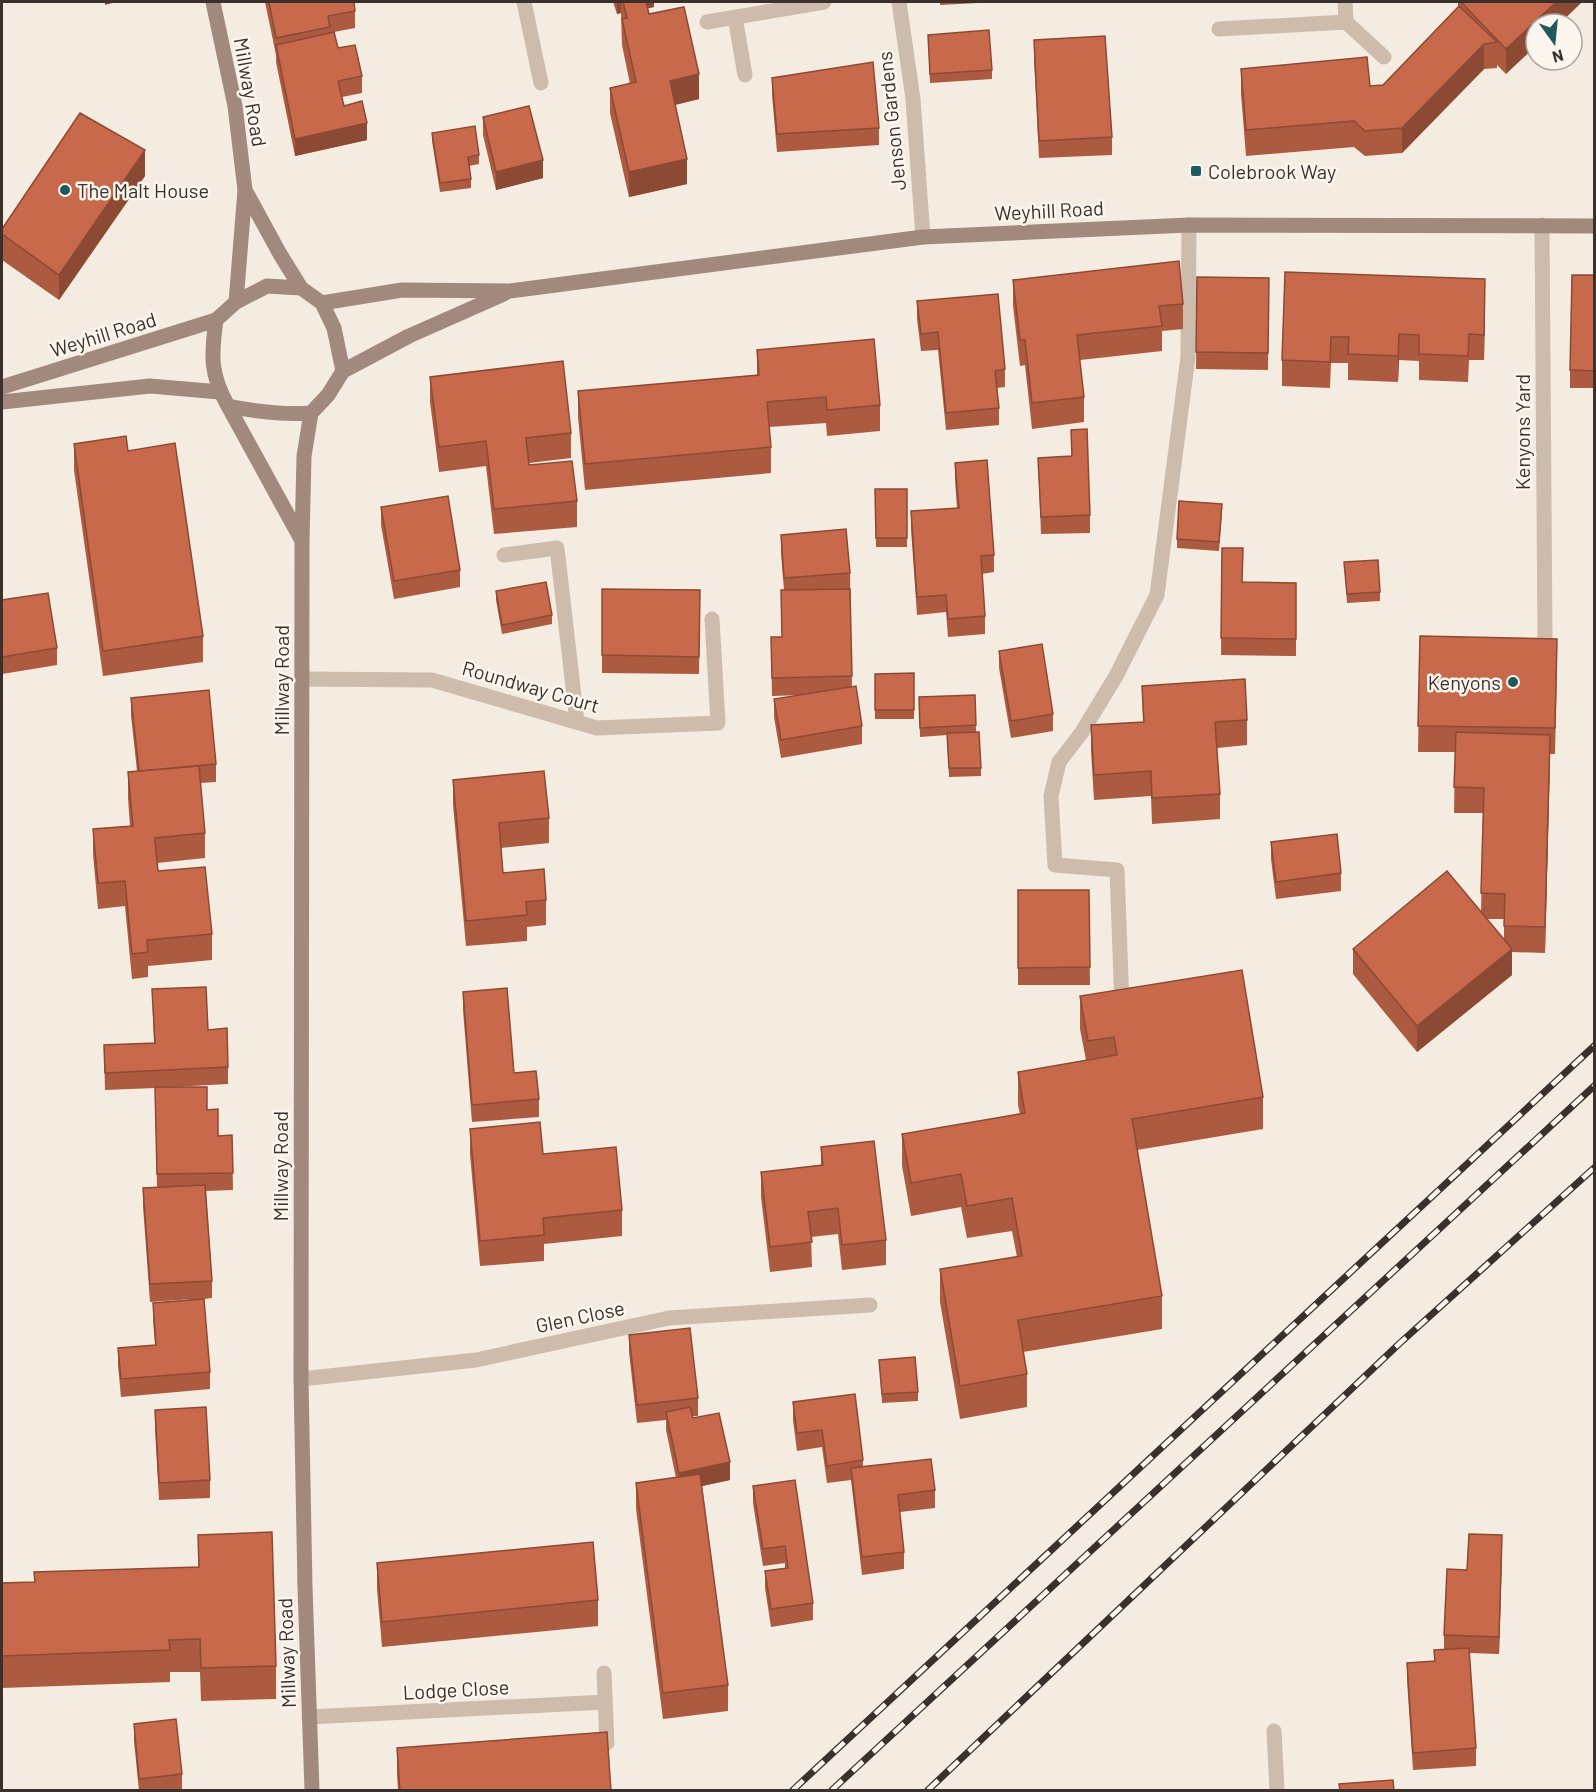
<svg xmlns="http://www.w3.org/2000/svg" width="1596" height="1792" font-family="Barlow,sans-serif">
<rect width="100%" height="100%" fill="#f4ebe1"/>
<g fill="none" stroke-linecap="round" stroke-linejoin="round">
<path stroke="#cdbbac" stroke-width="15" d="M524 2 541 83
M1542 225 1545 639
M1127 1005 1122 1006 1117 870 1055 865 1051 796 1059 762 1082 732 1116 676 1157 595 1188 357 1189 225"/>
<path stroke="#cdbbac" stroke-width="15" d="M899 2 913 99 923 237
M735 17 745 75
M707 22 824 2
M1346 22 1384 57
M1219 29 1346 22 1345 2
M504 555 557 548 577 722
M301 679 432 680 597 728 718 723 712 619
M301 1379 476 1360 669 1318 870 1305
M604 1673 607 1743
M309 1717 605 1702
M1274 1731 1277 1790"/>
<path stroke="#a18a7d" stroke-width="15" d="M213 2 235 106 245 190 236 302
M245 190 280 254 301 288
M322 303 402 290 510 291 923 237 1189 225 1594 226
M216 320C211 356 210 374 228 406 257 412 283 415 311 413L328 395 343 371 409 336 504 294
M2 387 216 320 236 302 267 286 301 288 322 303 334 328 343 371
M2 402 150 386 220 392
M228 406 301 539
M311 413 304 456 302 542 301 1379 305 1587 312 1790"/>
<defs>
<path id="rail" d="M793 1790 1594 1046
M832 1790 1594 1086
M928 1790 1400 1343 1594 1168"/>
</defs>
<use href="#rail" stroke="#3b302b" stroke-width="7"/>
<use href="#rail" stroke="#fbf5ee" stroke-width="4.5" stroke-dasharray="14" stroke-linecap="butt"/>
</g>
<path fill="#ac5a40" fill-rule="evenodd" d="M265 2H354L355 11V28L334 32 338 48 362 76V93L342 97 344 106 367 140 295 156 276 62V55Z
M613 2H654V7L648 8 649 14 699 99 675 105 687 184 629 197 610 113V88L630 84 622 45 621 13 617 14Z
M940 2H997L940 5Z
M1458 2H1582L1559 24H1536L1506 74 1497 65V68L1484 69 1402 153 1365 156 1354 147 1246 156 1241 94V69L1370 86 1383 85 1458 7Z
M928 35 992 70V79L930 83Z
M1034 40 1112 137V155L1039 158 1034 58Z
M772 78 879 128V145L777 152 772 95Z
M483 117 543 178 496 190 483 135Z
M432 133 479 155V164L469 166 471 179V188L440 192 432 141Z
M145 176 59 300 2 260V229Z
M1285 272 1485 305 1484 360H1469L1468 382 1419 380V361L1399 360 1398 382 1348 380V363H1331L1330 388 1282 386V360Z
M1594 275V388H1570V370Z
M1197 277 1269 278 1268 370 1196 369Z
M1013 280 1183 304V329L1162 331V351L1080 360 1084 397V422L1032 429 1025 365 1020 366 1013 306Z
M917 301 1005 369V387L997 388 999 408V425L946 430 938 350 921 351 917 319Z
M757 350 880 405V431L827 436 826 423 769 427 771 447V473L585 490 578 417V391L757 375Z
M430 377 571 433V458L529 463V465L577 501V527L494 534 486 466 439 472 430 402Z
M1071 430 1090 515V533L1041 534 1038 458 1071 456Z
M74 444 128 451 203 636V662L103 676 74 470Z
M955 463 994 555V572L982 574 985 616V634L948 637 946 612 917 615 911 529V511L957 508 955 480Z
M875 489H907V547H876Z
M381 507 460 570V587L394 599 381 525Z
M1222 513 1219 551 1177 548V539Z
M781 535 850 573 852 687 862 726V744L781 758 774 717V699L802 695 772 696 771 637H782L784 590 781 553Z
M1222 548 1243 582 1296 583V656L1221 655Z
M1344 562 1380 592V601L1347 603Z
M602 589 700 590 699 674 602 673Z
M496 591 552 615V624L502 634 496 600Z
M2 600 57 648V665L2 674Z
M1420 636 1557 665 1555 754H1550L1545 953 1512 952V975L1417 1052 1353 974V949L1481 912 1483 813H1454L1455 752H1418ZM1487 919H1504V940Z
M999 651 1053 714V731L1011 738 999 668Z
M914 673V719H875V674Z
M1142 686 1247 720V745L1217 748 1220 794V819L1152 824 1151 796 1094 800 1091 751V725L1143 722Z
M975 695 976 732 981 768V776L949 777 947 735 920 737 919 697Z
M131 698 216 764V782L200 783 205 833V858L157 863 158 871 212 934V960L148 966V977L132 979 125 906 98 909 93 854V829L130 826 128 798V772L137 771 131 715Z
M453 780 549 818V843L501 848 503 873 546 900V925L527 927V941L466 946 453 805Z
M1271 842 1341 873V891L1276 899 1271 859Z
M1018 890H1089L1090 985H1018Z
M152 989 208 1030 228 1067V1084L172 1087 207 1110 218 1136 232 1135 233 1190 206 1191 212 1281V1298L204 1299 210 1372V1389L121 1397 118 1365V1348L155 1345 153 1320V1303L193 1299 150 1302 143 1206V1188H157L155 1088 105 1090 104 1045 154 1043Z
M463 992 514 1073 539 1099V1117L472 1122 463 1010Z
M1080 996 1263 1097V1129L1137 1150 1162 1296V1329L1023 1352 1027 1374V1407L960 1419 940 1302V1269L1017 1257 1012 1231 967 1238 961 1207 911 1216 902 1166V1134L1020 1114 1018 1105V1072L1086 1060 1080 1029Z
M470 1129 543 1154 622 1210V1236L544 1244V1261L480 1266 470 1154Z
M821 1147 886 1240V1265L842 1270 838 1234 811 1237 812 1267 770 1272 761 1197V1172L821 1165Z
M629 1335 698 1398V1416H692L693 1418 730 1480 702 1486 728 1685V1711L663 1719 636 1509V1483L676 1478 666 1430V1420L637 1423 629 1352Z
M879 1360 918 1392V1401L882 1403Z
M793 1402 863 1460V1466L935 1490V1508L900 1512 904 1552V1569L862 1575 851 1480 827 1483 822 1447 797 1451 793 1420Z
M155 1410 210 1480V1498L159 1500 155 1428Z
M753 1486 813 1603V1620L771 1627 765 1588V1571L785 1568V1563L763 1566 753 1503Z
M198 1535 276 1666V1699L201 1701 200 1672H170V1682L2 1688V1583L34 1582 198 1567Z
M1502 1552 1499 1654 1469 1653 1476 1748V1766L1413 1770 1407 1680V1663L1434 1661V1650L1444 1649V1635L1467 1570Z
M377 1563 598 1600V1626L382 1647 377 1589Z
M134 1724 182 1774V1791H139L134 1741Z
M397 1748 611 1791H398L397 1774Z"/>
<path fill="#8c4a34" d="M105 2H116L105 5Z
M617 2H621V13L617 14Z
M623 2H654V7L625 13Z
M1556 2H1582L1559 24H1536V46L1506 74V49Z
M1484 44V69L1402 153V128Z
M699 74V99L670 106V81Z
M367 123V140L295 156V139Z
M145 150V176L59 300V275Z
M687 159V184L629 197V172Z
M543 160V178L496 190V172Z
M1485 279V305L1484 360V335Z
M1399 334V360L1398 382V356Z
M1550 735V760L1545 953V927Z
M1512 949V975L1417 1052V1026Z
M730 1462V1480L679 1491V1473Z
M1502 1535V1552L1499 1654V1637Z"/>
<path fill="#c8694b" stroke="#8c4a34" stroke-width="1.5" d="M269 2H354L355 11 328 16 330 27 276 38Z
M623 2H646L649 14 684 7 699 74 670 81 687 159 629 172 610 88 636 82 622 19 627 18Z
M1461 2H1556L1506 49Z
M1459 6 1497 42 1484 44 1402 128 1365 131 1354 121 1246 130 1241 69 1367 57 1370 86 1383 85Z
M989 30 992 70 930 74 928 35Z
M334 32 338 48 355 45 362 76 338 81 344 106 362 101 367 123 295 139 276 45Z
M1105 36 1112 137 1039 141 1034 40Z
M873 62 879 128 777 134 772 78Z
M529 106 543 160 496 172 483 117Z
M80 113 145 150 59 275 2 234V229Z
M475 126 479 155 468 157 471 179 440 183 432 133Z
M1179 261 1183 304 1159 306 1162 326 1077 335 1084 397 1032 403 1025 340H1020L1013 280Z
M1285 272 1485 279 1484 335 1469 334 1468 356 1419 354V335L1399 334 1398 356 1348 354 1349 337H1331L1330 362 1282 360Z
M1572 275H1594V371L1570 370Z
M1197 277 1269 278 1268 353 1196 352Z
M998 294 1005 369 995 371 999 408 946 413 938 332 921 334 917 301Z
M874 339 880 405 827 410 826 397 767 402 771 447 585 464 578 391 759 375 757 350Z
M563 361 571 433 526 438 529 465 572 461 577 501 494 509 486 441 439 447 430 377Z
M1087 429 1090 515 1041 517 1038 458 1072 456 1071 430Z
M126 436 128 451 175 443 203 636 103 651 74 444Z
M987 460 994 555 981 556 985 616 948 619 946 595 917 597 911 511 959 508 955 463Z
M875 489H907V538H876Z
M448 496 460 570 394 581 381 507Z
M1179 501 1222 504 1219 542 1177 539Z
M846 529 850 573 784 578 781 535Z
M1222 548H1243L1242 582 1296 583V639L1221 638Z
M1378 560 1380 592 1347 594 1344 562Z
M546 582 552 615 502 625 496 591Z
M602 589 700 590 699 657 602 655Z
M850 589 852 676 772 678 771 637H782L781 590Z
M48 593 57 648 2 657V600Z
M1420 636 1557 639 1555 728 1418 726Z
M1042 644 1053 714 1011 721 999 651Z
M914 673V710H875V674Z
M1245 679 1247 720 1215 722 1220 794 1152 798 1151 771 1094 775 1091 725 1144 722 1142 686Z
M856 686 862 726 781 740 774 699Z
M209 690 216 764 139 771 131 698Z
M975 695 976 725 920 728 919 697Z
M979 732 981 768H949L947 733Z
M1456 732 1550 735 1545 927 1504 926 1505 894 1481 893 1484 788 1454 787Z
M199 766 205 833 155 838V840L158 871 205 867 212 934 147 940 148 952 132 954 125 881 98 883 93 829 133 826 128 772Z
M544 771 549 818 499 823 503 873 544 869 546 900 526 902 527 915 466 921 453 780Z
M1337 834 1341 873 1276 882 1271 842Z
M1447 871 1512 949 1417 1026 1353 949Z
M1018 890H1089L1090 967 1018 968Z
M1242 970 1263 1097 1132 1119 1162 1296 1018 1320 1027 1374 960 1386 940 1269 1022 1256 1012 1198 967 1206 961 1174 911 1183 902 1134 1025 1113 1018 1072 1117 1055 1114 1037 1088 1041 1080 996Z
M206 987 208 1030 227 1028 228 1067 105 1073 104 1045 155 1043 152 989Z
M507 988 514 1073 536 1071 539 1099 472 1105 463 992Z
M155 1087H207V1110L218 1109V1136L232 1135 233 1173 157 1174Z
M540 1122 543 1154 616 1147 622 1210 543 1218 544 1235 480 1241 470 1129Z
M874 1141 886 1240 842 1245 838 1208 808 1212 812 1242 770 1247 761 1172 823 1165 821 1147Z
M205 1185 212 1281 150 1284 143 1188Z
M204 1299 210 1372 121 1379 118 1348 156 1345 153 1303Z
M690 1328 698 1398 637 1405 629 1335Z
M915 1357 918 1392 882 1394 879 1360Z
M855 1394 863 1460 827 1466 822 1430 797 1433 793 1402Z
M206 1407 210 1480 159 1483 155 1410Z
M690 1407 693 1418 719 1413 730 1462 679 1473 666 1412Z
M931 1459 935 1490 898 1495 904 1552 862 1557 851 1468Z
M700 1474 728 1685 663 1693 636 1483Z
M795 1480 813 1603 771 1609 765 1571 788 1568 785 1546 763 1549 753 1486Z
M272 1532 276 1666 201 1668 200 1639 169 1640 170 1650 2 1656V1583L35 1582 34 1572 199 1567 198 1535Z
M1469 1534 1502 1535 1499 1637 1444 1635 1447 1569 1467 1570Z
M593 1542 598 1600 382 1622 377 1563Z
M1469 1648 1476 1748 1413 1753 1407 1663 1435 1661 1434 1650Z
M176 1719 182 1774 139 1779 134 1724Z
M607 1732 611 1791H400L397 1748Z
M1393 1780 1394 1791H1340L1339 1784Z"/>
<g fill="#1f5a5e" stroke="#fbf5ee" stroke-width="2">
<rect x="1190" y="165" width="12" height="12" rx="3"/>
<circle cx="65" cy="190" r="6"/>
<circle cx="1513" cy="682" r="6"/>
</g>
<g text-anchor="middle" dominant-baseline="central" stroke-width="5" stroke-linejoin="round" paint-order="stroke">
<g font-size="20" fill="#3b302b" stroke="#fbf5ee">
<text transform="translate(251 92) rotate(80)">Millway Road</text>
<text transform="translate(891 121) rotate(-96)">Jenson Gardens</text>
<text transform="translate(1049 210) rotate(-3)">Weyhill Road</text>
<text transform="translate(103 334) rotate(-17)">Weyhill Road</text>
<text transform="translate(1522 432) rotate(-90)">Kenyons Yard</text>
<text transform="translate(281 680) rotate(-90)">Millway Road</text>
<text transform="translate(531 686) rotate(16)">Roundway Court</text>
<text transform="translate(280 1166) rotate(-90)">Millway Road</text>
<text transform="translate(580 1316) rotate(-12)">Glen Close</text>
<text transform="translate(286 1653) rotate(-92)">Millway Road</text>
<text transform="translate(456 1689) rotate(-3)">Lodge Close</text>
</g>
<g font-size="20" fill="#3b302b" stroke="#fbf5ee" text-anchor="start">
<text x="1208" y="171">Colebrook Way</text>
<text x="77" y="190">The Malt House</text>
<text x="1501" y="682" text-anchor="end">Kenyons</text>
</g>
</g>
<rect width="1596" height="1792" fill="none" stroke="#3b302b" stroke-width="6"/>
<g transform="translate(1554 42) rotate(165)"><circle r="28" fill="#fbf5ee" stroke="#aea6a0" stroke-width="1.5"/>
<path d="M0-4.5L10 22L0 15L-10 22Z" fill="#1f5a5e"/>
<text y="-9" font-size="16" font-weight="bold" text-anchor="middle" fill="#3b302b">N</text>
</g>
</svg>
